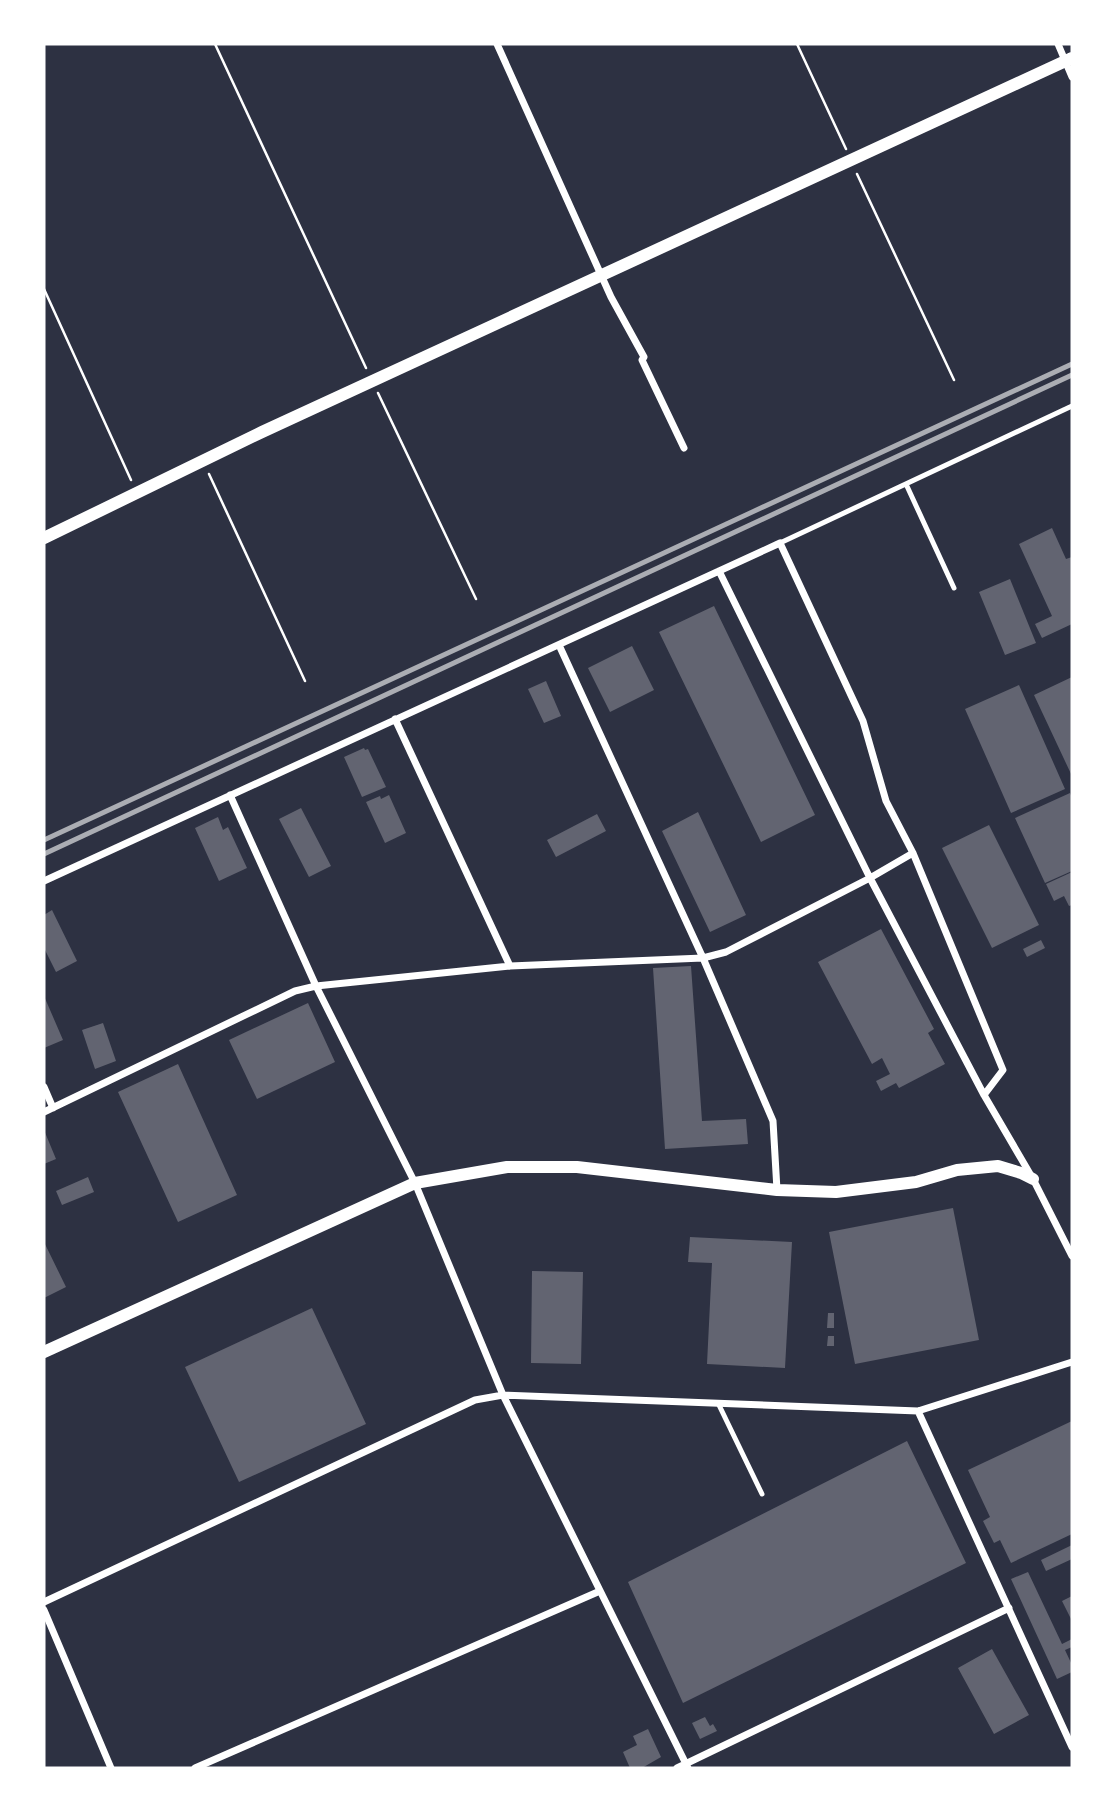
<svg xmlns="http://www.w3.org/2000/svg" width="1116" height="1812" font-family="Figtree,sans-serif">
<rect width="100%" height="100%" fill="#2d3142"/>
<path fill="#626471" d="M1052 528 1066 559 1072 557V624L1042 638 1035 624 1052 616 1019 544Z
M1010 579 1036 643 1005 655 979 592Z
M714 606 815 815 761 842 659 632Z
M632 646 654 690 610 712 588 668Z
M1072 677V776L1034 695Z
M546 681 561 716 544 723 528 689Z
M1019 685 1065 789 1011 813 965 709Z
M364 748 365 750 368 749 386 787 362 797 344 757Z
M1070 793 1072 798V871L1045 883 1015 818Z
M389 795 406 833 385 843 366 802 380 796 381 799Z
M301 808 331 866 309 877 279 819Z
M698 812 746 915 710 932 662 831Z
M597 814 606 831 556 857 547 840Z
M218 817 223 830 228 827 247 868 219 881 195 828Z
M989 825 1039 925 992 948 942 848Z
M1072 872V905L1069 906 1064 896 1054 901 1046 884Z
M52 910 77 961 56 972 44 948V915Z
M881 929 934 1029 928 1033 945 1064 899 1088 896 1083 881 1091 876 1081 890 1074 882 1058 872 1064 818 962Z
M1041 940 1045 948 1027 957 1023 949Z
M691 966 702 1121 746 1119 748 1144 665 1149 653 968Z
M44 996 63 1040 44 1048Z
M308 1003 335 1062 257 1099 229 1040Z
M103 1023 116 1061 95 1069 82 1030Z
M178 1064 237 1195 178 1222 118 1092Z
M44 1130 56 1159 44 1164Z
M88 1177 94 1192 62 1205 56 1191Z
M953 1208 979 1340 855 1364 829 1232Z
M690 1237 792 1242 785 1368 707 1364 712 1263 688 1262Z
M44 1242 66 1287 44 1298Z
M532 1271 583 1272 581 1364 531 1363Z
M312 1308 366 1424 239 1482 185 1367Z
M828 1313H834V1328H827Z
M828 1336H834V1346H827Z
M1072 1421V1534L1011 1563 1000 1540 994 1543 983 1521 990 1517 968 1470Z
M907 1441 966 1563 683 1703 628 1582Z
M1072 1545V1559L1046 1571 1041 1560Z
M1028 1572 1062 1644 1072 1639V1647L1065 1650 1072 1665V1672L1057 1679 1011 1579Z
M1072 1596V1621L1062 1601Z
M992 1649 1029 1715 994 1734 958 1668Z
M705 1717 710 1726 713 1724 717 1731 700 1739 692 1723Z
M648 1729 661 1757 642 1768H630L623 1752 637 1745 633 1736Z"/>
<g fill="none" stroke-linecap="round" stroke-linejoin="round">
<path stroke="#fff" stroke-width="2.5" d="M215 44 366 368
M797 44 846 149
M857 174 954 380
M44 289 131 480
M378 393 476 599
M209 474 305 681"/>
<path stroke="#fff" stroke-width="5" d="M906 484 954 588
M780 543 1072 406
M718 1403 762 1494"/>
<path stroke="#fff" stroke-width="7" d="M497 44 611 297 644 357 642 360 684 448
M1058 44 1072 77
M719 571 870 878 984 1095 1033 1179 1072 1256
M559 645 703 958 773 1121 777 1190
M395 719 510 966
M230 795 316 986 415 1183 503 1395 688 1768
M44 881 780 543 863 721 886 801 913 853 1003 1070 984 1095
M44 1087 53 1108
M44 1112 295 991 316 986 510 966 703 958 726 952 870 878 913 853
M918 1411 1072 1747
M44 1602 475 1400 503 1395 918 1411 1072 1362
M44 1610 111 1768
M195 1768 600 1591
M677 1768 1009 1608"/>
<path stroke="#fff" stroke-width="12" d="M44 538 262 432 1072 58
M44 1352 415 1183 507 1167H577L777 1190 836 1192 916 1182 957 1170 998 1166 1021 1173 1033 1179"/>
<path stroke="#abadb3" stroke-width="5" d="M44 840 1072 364
M44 854 1072 375"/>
</g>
<rect width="1116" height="1812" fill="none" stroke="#ffffff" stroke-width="91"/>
</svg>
